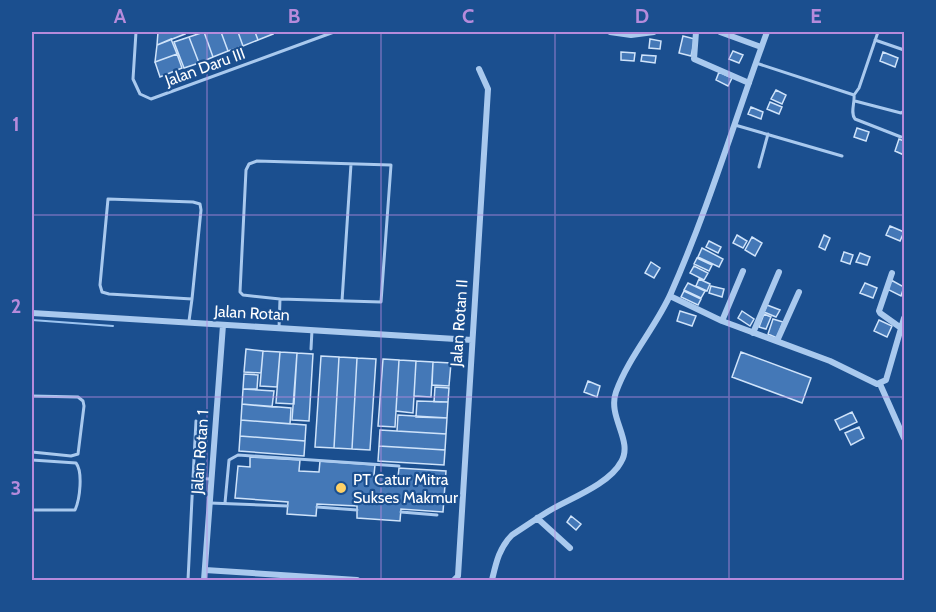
<svg xmlns="http://www.w3.org/2000/svg" width="936" height="612" font-family="Cabin,sans-serif">
<rect width="100%" height="100%" fill="#1b4f8f"/>
<g fill="none" stroke-linecap="round" stroke-linejoin="round">
<path stroke="#9cc4f0" stroke-width="2" d="M32 320 113 326"/>
</g>
<path fill="#4478b7" stroke="#cfe3fa" stroke-width="1.5" d="M158 32H184L185 34 157 45Z
M204 32H221L228 51 213 57Z
M204 32 213 57 199 63 189 37Z
M221 32H238L243 46 228 51Z
M238 32H255L258 40 243 46Z
M255 32H272L273 34 258 40Z
M683 36 695 39 691 56 679 53Z
M189 37 199 63 184 68 174 42Z
M171 39 177 54 155 62 157 45Z
M650 39 661 41 660 49 649 48Z
M733 51 743 55 739 63 729 59Z
M621 52 635 53 634 61 621 60Z
M883 52 898 58 895 67 880 61Z
M177 54 182 68 160 77 155 62Z
M642 55 656 56 655 63 641 61Z
M719 72 732 78 728 86 716 80Z
M776 90 786 95 782 104 771 99Z
M770 102 782 107 779 114 767 109Z
M751 107 763 112 761 119 748 114Z
M857 128 869 132 866 141 854 137Z
M899 139 904 141V155L895 151Z
M890 226 904 232 900 241 886 235Z
M737 235 747 241 743 248 733 243Z
M824 235 830 238 825 250 819 247Z
M752 237 762 243 755 256 745 250Z
M709 241 721 247 718 253 706 247Z
M702 248 723 259 719 267 698 257Z
M844 252 853 255 850 264 841 261Z
M860 253 870 257 867 265 856 262Z
M697 258 712 265 709 271 694 264Z
M651 262 660 268 654 278 645 273Z
M694 266 708 273 704 280 690 273Z
M699 279 710 284 707 291 696 286Z
M891 280 904 287 901 296 887 289Z
M688 283 705 291 701 298 684 290Z
M865 283 877 288 873 298 860 293Z
M711 286 724 289 722 297 709 293Z
M684 291 701 299 698 305 681 297Z
M767 305 780 310 776 317 764 312Z
M680 311 696 316 692 326 677 321Z
M742 311 754 319 750 326 738 318Z
M764 314 771 317 766 329 759 327Z
M773 319 783 322 777 338 768 334Z
M879 320 892 326 887 337 874 331Z
M246 349 263 351 261 373 244 372Z
M263 351 280 352 277 387 260 386Z
M280 352 297 353 294 404 276 403Z
M741 352 811 378 802 403 732 377Z
M297 353 313 354 309 421 292 420Z
M321 356 339 357 334 448 315 447Z
M339 357 357 358 352 449 334 448Z
M357 358 376 359 370 450 352 449Z
M383 359 399 360 395 427 378 426Z
M399 360 416 361 413 413 396 411Z
M416 361 433 362 431 397 414 396Z
M433 362 451 363 449 386 432 385Z
M244 374 258 375 257 389H243Z
M588 381 600 386 597 397 584 392Z
M435 387 449 388 448 402H434Z
M243 389 274 391 272 407 242 404Z
M417 401 448 402 447 418 416 417Z
M242 404 291 408 290 424 241 420Z
M852 412 857 422 840 430 835 420Z
M398 415 447 418 446 434 397 431Z
M241 420 306 425 305 441 240 436Z
M859 427 864 438 851 445 845 433Z
M380 430 446 434 445 450 379 446Z
M240 436 305 441 304 456 239 451Z
M379 446 445 450 444 465 378 461Z
M250 457 300 460 299 471 319 472 320 461 375 465 374 475 398 477 399 468 446 471 443 512 401 509 400 521 357 518V506L317 504 316 516 287 514 288 502 235 498 238 466 250 467Z
M571 516 581 524 576 530 567 522Z"/>
<g fill="none" stroke-linecap="round" stroke-linejoin="round">
<path stroke="#a9c9ee" stroke-width="3" d="M136 32 133 79 140 94 151 99 334 32
M875 40 904 50
M756 63 854 95 859 88 878 32
M854 95C855 103 850 113 855 119L901 137
M855 101 901 113 904 111
M735 125 842 156
M759 167 768 134
M342 301 351 164
M189 321 192 299 109 294 102 292 100 285 108 199 193 202 200 204 201 210 192 299
M279 328 280 299 243 295 240 292 246 170 249 164 257 161 391 165 381 302 280 299
M311 349 312 330
M32 396 78 397 83 401 84 406 78 454 71 456 32 452
M32 460 76 463C83 472 80 499 75 510H32
M193 478 196 421
M210 503 287 506
M225 503 229 460 238 455 399 466
M317 507 357 510
M401 512 437 515
M188 580 193 478 210 479"/>
<path stroke="#a9c9ee" stroke-width="6" d="M610 32 631 35 654 32
M696 32 694 59 749 83
M720 32 761 47
M892 273 879 311 880 313 901 328
M670 296 722 321 830 361 877 384 886 380 904 318
M32 313 472 340
M722 321 743 271
M753 333 779 272
M777 341 799 292
M880 384 904 438
M537 518 570 548
M205 570 357 580
M204 580 223 325
M454 580 458 576 488 89 479 69
M492 580C496 563 499 548 512 535 526 526 540 516 554 508 574 497 610 483 621 462 634 441 607 417 616 392 629 356 656 327 671 293 709 207 735 119 767 32"/>
</g>
<path fill="none" stroke="#b68bdc" stroke-width="1.5" stroke-opacity="0.55" d="M207 32V580M381 32V580M555 32V580M729 32V580M32 215H904M32 397H904"/>
<circle fill="#ffd166" stroke="#1b4f8f" stroke-width="2" cx="341" cy="488" r="6"/>
<g text-anchor="middle" dominant-baseline="central" stroke-width="4.5" stroke-linejoin="round" paint-order="stroke">
<g font-size="16" fill="#fff" stroke="#1b4f8f">
<text transform="translate(205 67) rotate(-20)">Jalan Daru III</text>
<text transform="translate(252 313) rotate(3)">Jalan Rotan</text>
<text transform="translate(459 323) rotate(-86)">Jalan Rotan II</text>
<text transform="translate(200 452) rotate(-86)">Jalan Rotan 1</text>
</g>
<g font-size="16" fill="#fff" stroke="#1b4f8f" text-anchor="start">
<text x="353" y="479">PT Catur Mitra<tspan x="353" dy="18">Sukses Makmur</tspan></text>
</g>
</g>
<rect width="936" height="612" fill="none" stroke="#1b4f8f" stroke-width="66"/>
<rect x="33" y="33" width="870" height="546" fill="none" stroke="#b68bdc" stroke-width="2"/>
<g font-size="20" text-anchor="middle" font-weight="bold" fill="#b68bdc">
<text x="120" y="23">A</text>
<text x="294" y="23">B</text>
<text x="468" y="23">C</text>
<text x="642" y="23">D</text>
<text x="816" y="23">E</text>
<text x="16" y="131">1</text>
<text x="16" y="313">2</text>
<text x="16" y="495">3</text>
</g>
</svg>
